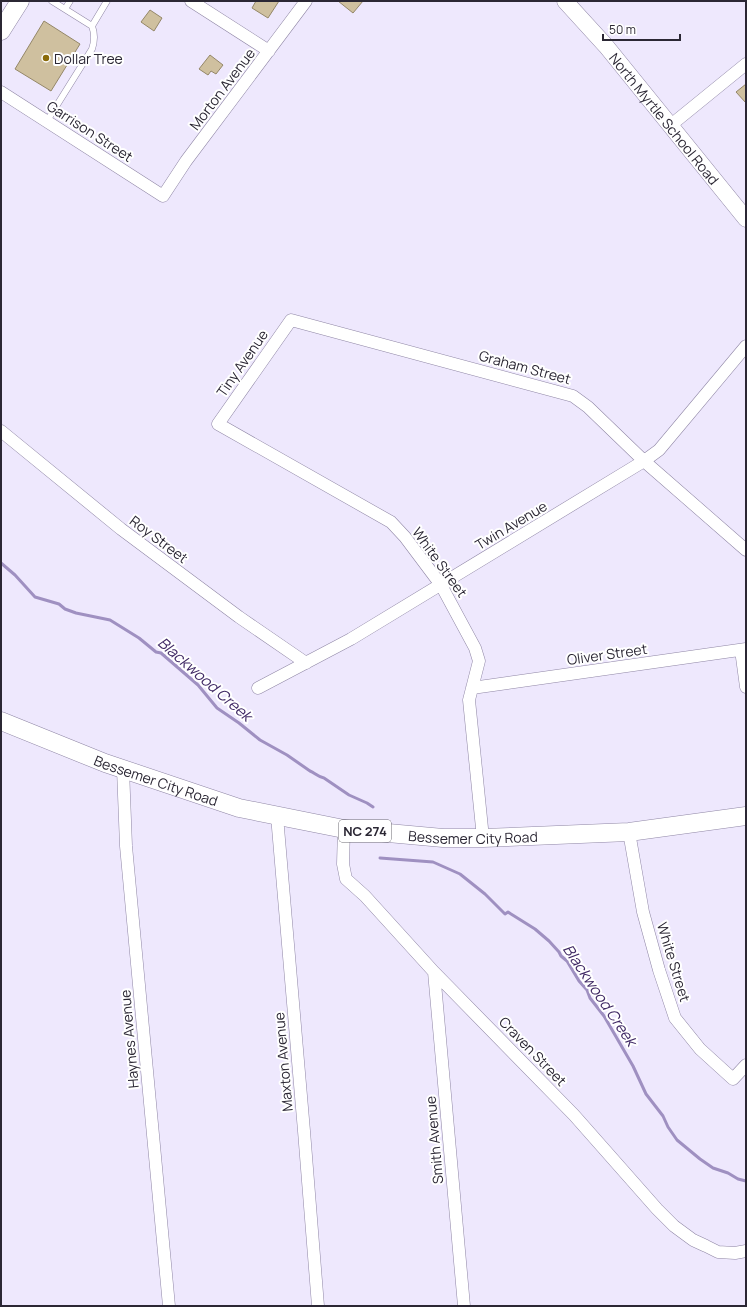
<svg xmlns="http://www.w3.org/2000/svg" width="747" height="1307" font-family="Manrope,sans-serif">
<rect width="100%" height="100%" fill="#eee8fd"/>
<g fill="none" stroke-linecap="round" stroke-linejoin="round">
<path stroke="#9f90c1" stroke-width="3" d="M1 563 15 575 35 597 59 604 65 609 76 613 110 620 139 638 156 652 161 653 198 685 217 708 239 723 260 740 287 755 310 771C315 773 318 777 324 778L349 795 367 803 373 807
M380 858 433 862 460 874 485 894 505 914 508 912 511 914 535 929 549 941 559 952 561 956 567 961 579 981 587 990 590 998 604 1016 633 1066 646 1094 663 1116 668 1127 677 1140 700 1159 713 1168 728 1173 738 1179 746 1181"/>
</g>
<path fill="#cfc09f" stroke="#948768" d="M256 1H279L268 18 252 8Z
M338 1H363L353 13Z
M150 10 162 18 154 31 141 22Z
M44 21 80 44 51 91 15 69Z
M210 55 223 65 216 74 211 71 208 75 199 69Z
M746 84V103L736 92Z"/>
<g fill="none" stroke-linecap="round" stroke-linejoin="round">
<defs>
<path id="service" d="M65 9 70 1
M92 26 107 1
M47 121 92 49C95 40 95 34 92 26L52 1"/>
<path id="minor" d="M191 1 269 51
M1 92 163 196 186 161 306 1
M671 125 746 64
M1 431 121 529 239 617 306 663
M741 650 746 687
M258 688 351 639 644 461 659 450 746 346
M472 688 746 649
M123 769 126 846 169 1306
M277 816 304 1131 318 1306
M344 829 343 864 346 879 365 896 434 972 574 1115 657 1209 674 1226 693 1240 706 1246 718 1252 735 1253 746 1251
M629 832 643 912 659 970 675 1018 700 1049 733 1079 746 1065
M483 838 469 700 479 661 475 648 441 585 405 537 391 522 218 424 291 320 573 396 588 407 644 461 746 550
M434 972 464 1306"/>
<g id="secondary">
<path id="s1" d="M565 1 606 46 746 219"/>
</g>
<g id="primary">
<path d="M1 31 20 1"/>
<path id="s2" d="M1 721 105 763 239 808 344 829 443 838H483L629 832 746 816"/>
</g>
</defs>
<use href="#service" stroke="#8f86a5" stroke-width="7"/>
<use href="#minor" stroke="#8f86a5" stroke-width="13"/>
<use href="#secondary" stroke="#8f86a5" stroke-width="17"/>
<use href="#primary" stroke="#8f86a5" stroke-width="19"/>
<use href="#service" stroke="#fff" stroke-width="6"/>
<use href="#minor" stroke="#fff" stroke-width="12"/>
<use href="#secondary" stroke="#fff" stroke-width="16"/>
<use href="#primary" stroke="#fff" stroke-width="18"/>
</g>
<circle fill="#8a6a09" stroke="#fff" stroke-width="1.5" cx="46" cy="58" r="4"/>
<g text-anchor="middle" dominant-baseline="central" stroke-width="4" stroke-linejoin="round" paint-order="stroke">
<rect fill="#fff" stroke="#6b6871" stroke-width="1" x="339" y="820" width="52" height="22" rx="3"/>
<g font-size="13" font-weight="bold" fill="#2b2734">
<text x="365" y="831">NC 274</text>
</g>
<g font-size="14" fill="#2b2734" stroke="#fff" text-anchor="start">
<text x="54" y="58">Dollar Tree</text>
</g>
<g font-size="14" fill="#2b2734" stroke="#fff">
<text transform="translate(222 89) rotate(-53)">Morton Avenue</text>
<text stroke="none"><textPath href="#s1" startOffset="154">North Myrtle School Road</textPath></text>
<text transform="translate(90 131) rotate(33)">Garrison Street</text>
<text transform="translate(242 363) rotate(-55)">Tiny Avenue</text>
<text transform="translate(525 367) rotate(15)">Graham Street</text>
<text transform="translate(511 525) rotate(-31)">Twin Avenue</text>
<text transform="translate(159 539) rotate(37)">Roy Street</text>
<text transform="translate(440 562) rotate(54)">White Street</text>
<text transform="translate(607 654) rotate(-8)">Oliver Street</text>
<text stroke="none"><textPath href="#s2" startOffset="166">Bessemer City Road</textPath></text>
<text stroke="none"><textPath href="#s2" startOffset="490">Bessemer City Road</textPath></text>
<text transform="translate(674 962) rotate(73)">White Street</text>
<text transform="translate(129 1039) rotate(-95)">Haynes Avenue</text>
<text transform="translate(533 1051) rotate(46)">Craven Street</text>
<text transform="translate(283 1062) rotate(-95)">Maxton Avenue</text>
<text transform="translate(434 1140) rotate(-95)">Smith Avenue</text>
</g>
<g font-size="15" font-style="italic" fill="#3f2864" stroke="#fff">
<text transform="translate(205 679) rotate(41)">Blackwood Creek</text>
<text transform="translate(600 995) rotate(56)">Blackwood Creek</text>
</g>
</g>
<rect width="747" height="1307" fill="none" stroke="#2b2734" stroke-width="4"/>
<path d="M603 34v6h77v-6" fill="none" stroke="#2b2734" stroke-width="2"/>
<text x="609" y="34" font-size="12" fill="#2b2734" stroke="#ffffff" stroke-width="3" paint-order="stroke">50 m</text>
</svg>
